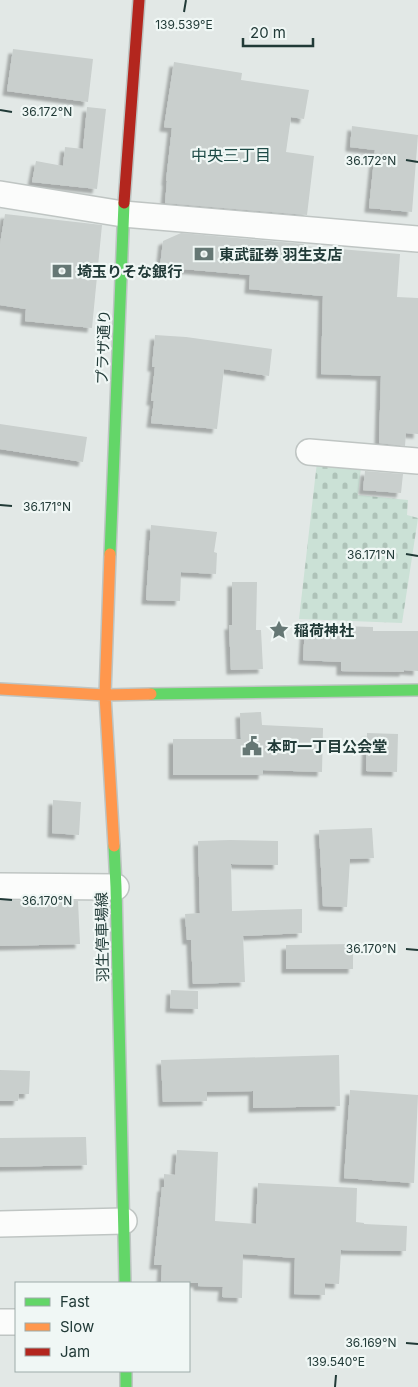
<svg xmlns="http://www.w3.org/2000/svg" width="418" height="1387" font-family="Inter,'Noto Sans JP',sans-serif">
<defs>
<pattern id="cemetery-stones" width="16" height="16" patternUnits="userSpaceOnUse" patternTransform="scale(1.25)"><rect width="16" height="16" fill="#cbe1d6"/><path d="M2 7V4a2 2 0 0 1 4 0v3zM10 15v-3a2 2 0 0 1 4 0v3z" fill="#aec2b8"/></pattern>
<filter id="shadow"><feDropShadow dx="-4.5" dy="4.5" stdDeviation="1" flood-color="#0004"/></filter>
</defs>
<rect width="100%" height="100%" fill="#e2e8e6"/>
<path fill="url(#cemetery-stones)" d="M317 462 361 467 358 495 408 500 407 515 418 518 402 623 299 619Z"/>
<path fill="#c9cfcd" filter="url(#shadow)" d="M13 49 93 59 88 102 7 91Z
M174 62 242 73 241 80 309 90 304 119 291 117 286 152 314 156 307 215 165 203 167 181H166L172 128 164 127Z
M87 107 106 109 97 189 32 182 36 161 63 166 65 147 83 149Z
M352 126 418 135 412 212 369 208 375 150 350 147Z
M5 214 102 225 92 328 25 321 26 309 0 305V244Z
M181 233 304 244 303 246 400 254 397 297 418 298V434L406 433 405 446 379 443 381 376 321 374 323 296 249 289 250 275 160 267 163 241Z
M155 335 186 337 272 349 269 376 224 369 217 429 151 423 154 401H151L155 367H152Z
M0 424 87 437 83 462 0 449Z
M365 471 403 474 401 493 363 490Z
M151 525 217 532 214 552 217 553 216 574 181 572 180 601 146 600Z
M232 582H257L256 630H261L263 669 231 670 229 625H232Z
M341 626 373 627V631H418V671L404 670V672L341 671V662L303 660 305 627 341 629Z
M261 712 262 725 323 728 322 772 263 770V775H173V739H241L240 713Z
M367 733 398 734 397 772 366 771Z
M53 800 81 802 79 835 52 833Z
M372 828 374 858 350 859 347 907 323 906 319 830Z
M230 840 278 841V865L231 864 232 911 302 909V933L243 936 245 982 193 984 191 940H187L185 914 200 913 198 841Z
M0 900 78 901 80 944 0 946Z
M353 944V969H286V945Z
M171 990 198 991V1009L170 1008Z
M339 1055 340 1106 253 1108V1091L207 1092V1101L163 1102 161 1060Z
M0 1070 30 1071 29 1094H19L18 1101H0Z
M350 1090 418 1095 414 1183 344 1178Z
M86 1137 87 1165 0 1167V1138Z
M177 1150 218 1152 215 1221 256 1224 258 1183 357 1188 356 1222 364 1223V1224L407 1226 406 1251 341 1250 339 1284 325 1283V1295L294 1294 295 1258 243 1254 242 1298 222 1297 223 1287 198 1286V1283H161L162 1265H154L162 1187H164V1174L175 1175Z"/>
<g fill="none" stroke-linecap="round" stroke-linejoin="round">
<defs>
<path id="street" d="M0 194 123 214 418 239
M309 452 418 461
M0 886 116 887
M0 1224 124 1221
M0 1322H16"/>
<path id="fast" d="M110 554 124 203
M151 694 418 690
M114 846 116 887 125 1283
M126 1371V1387"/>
<path id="slow" d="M110 554 105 695 114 846
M0 689 105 695 151 694"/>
<path id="jam" d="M124 203 139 0"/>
</defs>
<use href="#street" stroke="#bfc5c3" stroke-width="28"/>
<use href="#fast" stroke="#bec5c3" stroke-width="14"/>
<use href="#slow" stroke="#bec5c3" stroke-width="14"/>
<use href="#jam" stroke="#bec5c3" stroke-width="14"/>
<use href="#street" stroke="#fbfcfb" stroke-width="25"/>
<use href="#fast" stroke="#63d668" stroke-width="11"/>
<use href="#slow" stroke="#ff974d" stroke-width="11"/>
<use href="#jam" stroke="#b3261e" stroke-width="11"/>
</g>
<path fill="none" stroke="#213a37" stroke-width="2" d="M184 12 186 0M0 110 12 112M406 160 418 162M0 505 12 506M406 554 418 556M0 899 12 900M406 949 418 950M406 1343 418 1344M335 1387 336 1375"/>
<defs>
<symbol id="bank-bare" viewBox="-9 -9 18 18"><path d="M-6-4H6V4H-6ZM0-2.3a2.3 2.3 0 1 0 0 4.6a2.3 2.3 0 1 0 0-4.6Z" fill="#657774" stroke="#f0f7f5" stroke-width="2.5" paint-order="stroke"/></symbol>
<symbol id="sight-bare" viewBox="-9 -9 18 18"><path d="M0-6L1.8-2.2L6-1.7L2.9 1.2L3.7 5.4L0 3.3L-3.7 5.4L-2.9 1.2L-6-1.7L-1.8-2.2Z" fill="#657774" stroke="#f0f7f5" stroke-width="2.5" paint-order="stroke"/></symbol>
<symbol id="civic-bare" viewBox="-9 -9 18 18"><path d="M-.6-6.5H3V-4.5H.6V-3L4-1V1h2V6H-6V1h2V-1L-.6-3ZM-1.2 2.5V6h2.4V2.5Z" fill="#657774" stroke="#f0f7f5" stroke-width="2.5" paint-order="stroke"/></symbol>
</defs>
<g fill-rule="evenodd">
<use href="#bank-bare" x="190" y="240" width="28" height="28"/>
<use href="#bank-bare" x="48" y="257" width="28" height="28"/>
<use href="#sight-bare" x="265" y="616" width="28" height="28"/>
<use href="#civic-bare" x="238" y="732" width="28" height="28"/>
</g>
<g text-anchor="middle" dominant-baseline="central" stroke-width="4.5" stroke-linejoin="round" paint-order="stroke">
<g font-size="15" font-weight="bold" fill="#213a37" stroke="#f0f7f5" text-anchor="start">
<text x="219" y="254">東武証券 羽生支店</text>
<text x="77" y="271">埼玉りそな銀行</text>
<text x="294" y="630">稲荷神社</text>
<text x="267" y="746">本町一丁目公会堂</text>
</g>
<g font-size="15" fill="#213a37" stroke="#f0f7f5">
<text transform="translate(103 347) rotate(-88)">プラザ通り</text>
<text transform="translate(102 937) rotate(-91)">羽生停車場線</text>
</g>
<g font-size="16" fill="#1e4b47" stroke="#f0f7f5">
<text x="231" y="155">中央三丁目</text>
</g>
</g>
<g font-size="12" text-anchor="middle" fill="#213a37" stroke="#f0f7f5" stroke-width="4.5" stroke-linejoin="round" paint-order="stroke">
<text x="184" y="29">139.539°E</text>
<text x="47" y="116">36.172°N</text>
<text x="371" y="165">36.172°N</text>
<text x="47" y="511">36.171°N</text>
<text x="371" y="559">36.171°N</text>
<text x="47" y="905">36.170°N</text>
<text x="371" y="953">36.170°N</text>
<text x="371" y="1347">36.169°N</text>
<text x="336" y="1366">139.540°E</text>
</g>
<rect x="15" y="1282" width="175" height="90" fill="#f0f7f5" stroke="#9daba9"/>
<rect x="25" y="1298" width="25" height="8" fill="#63d668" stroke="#9daba9"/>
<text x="60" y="1307" font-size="15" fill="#213a37">Fast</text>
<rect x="25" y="1323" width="25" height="8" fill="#ff974d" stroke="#9daba9"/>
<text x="60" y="1332" font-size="15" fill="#213a37">Slow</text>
<rect x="25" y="1348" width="25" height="8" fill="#b3261e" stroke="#9daba9"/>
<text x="60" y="1357" font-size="15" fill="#213a37">Jam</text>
<path d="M243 38v8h70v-8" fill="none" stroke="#213a37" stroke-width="2.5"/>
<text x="250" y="38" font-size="15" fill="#213a37" stroke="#f0f7f5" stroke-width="4" paint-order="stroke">20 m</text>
</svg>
